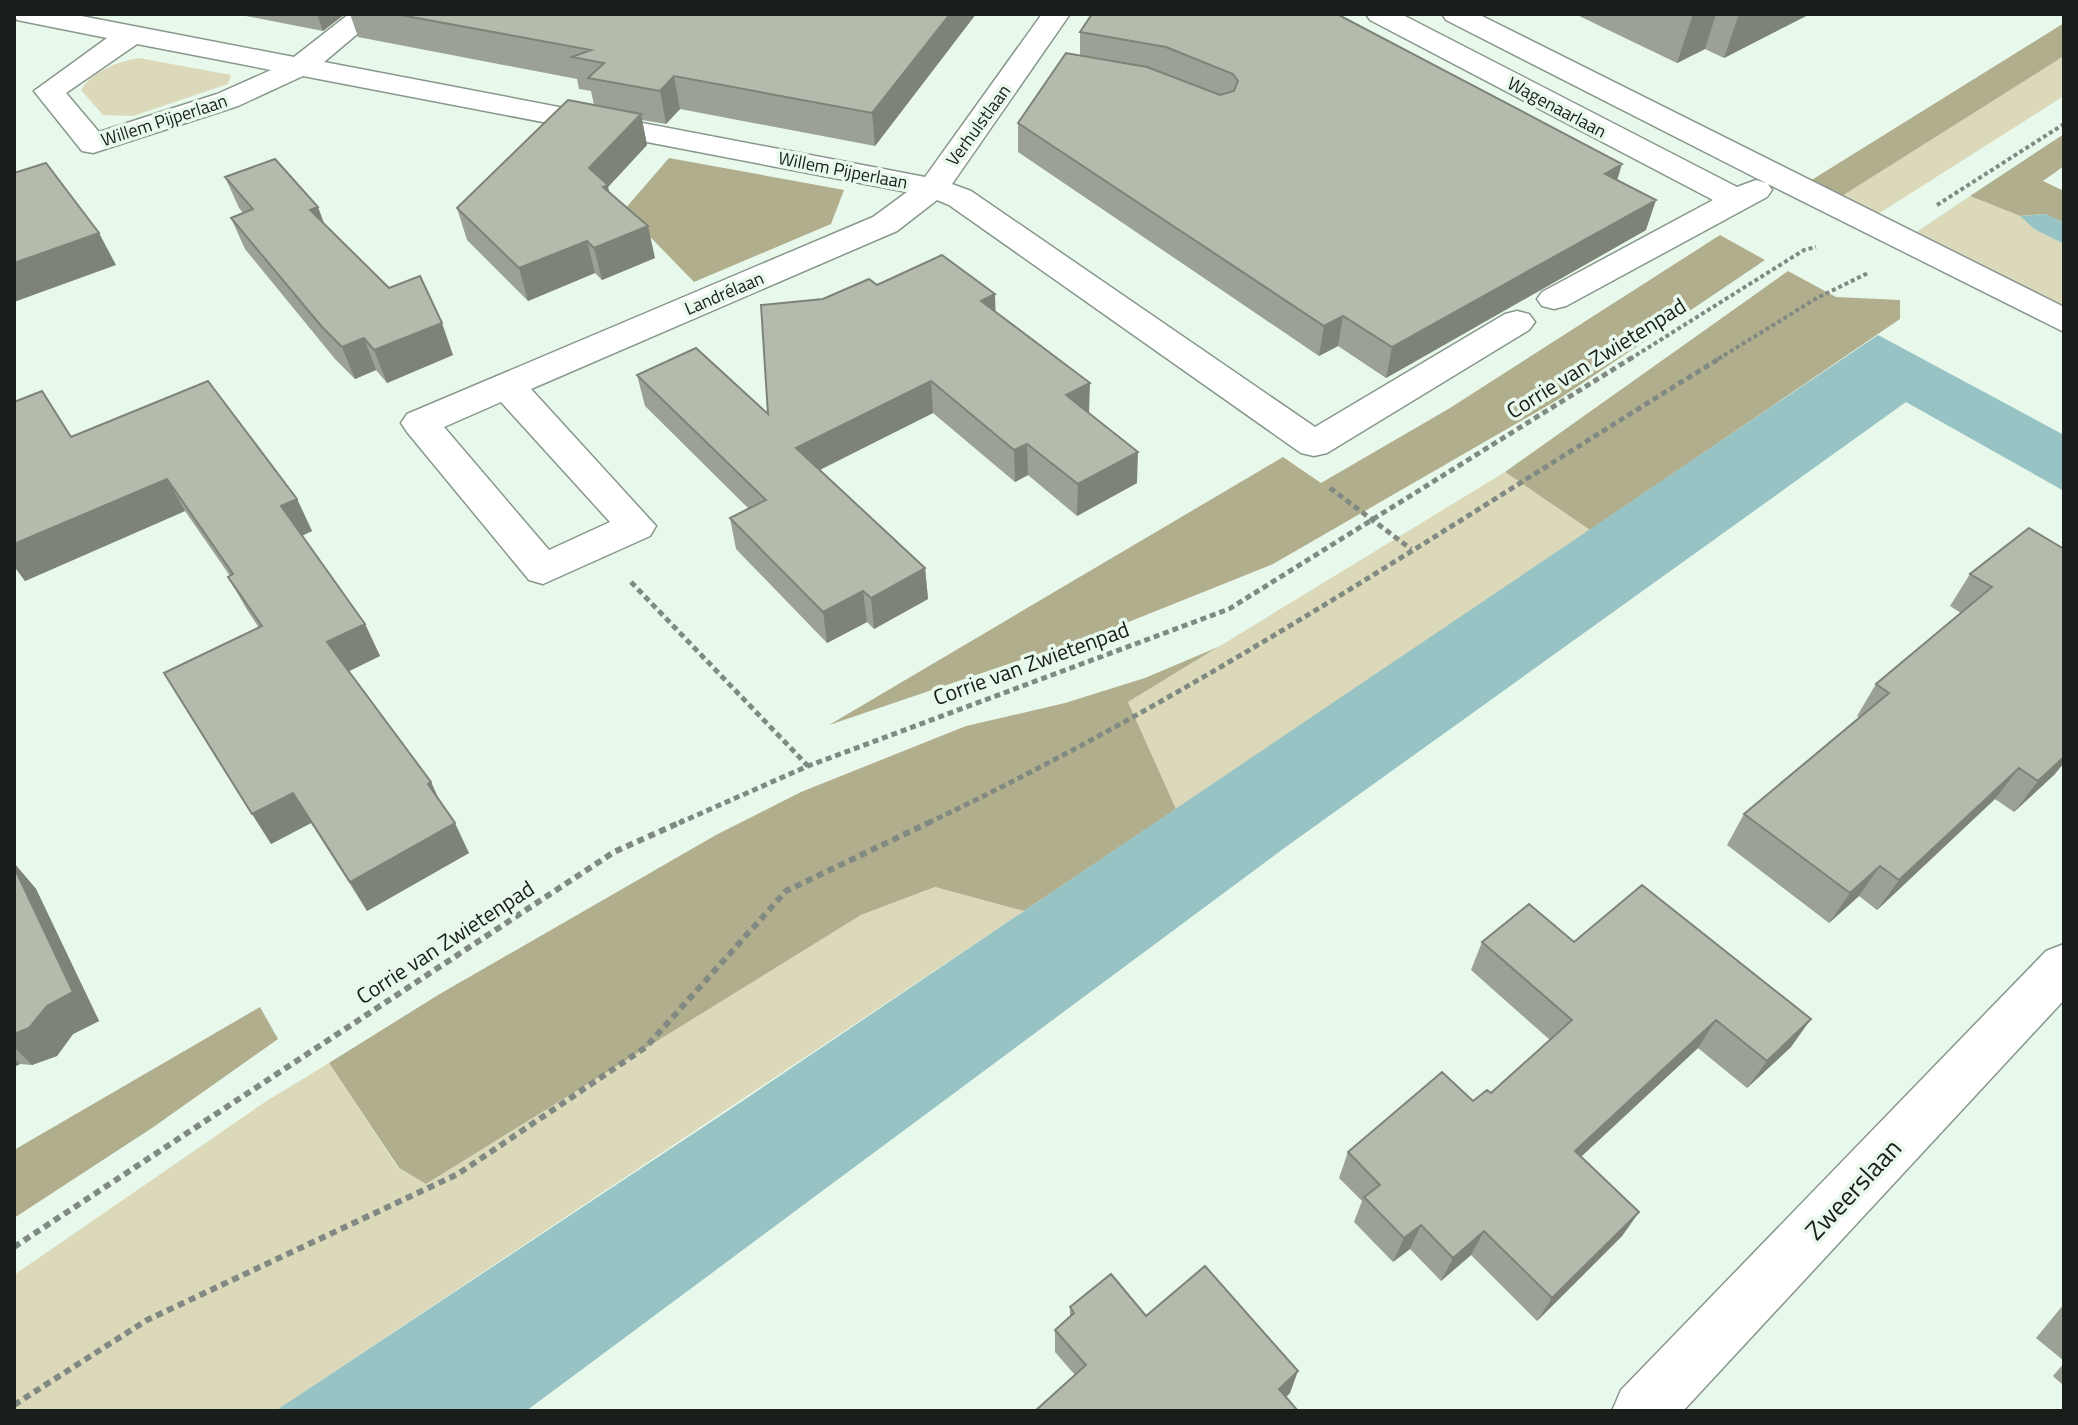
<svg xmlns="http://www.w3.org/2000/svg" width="2078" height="1425" font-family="'Titillium Web',sans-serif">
<rect width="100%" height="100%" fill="#e8f8eb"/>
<path fill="#dbd9ba" d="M2064 56V96L1878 214 1842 196Z
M139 58 231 75 228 84 133 116 103 115 81 90C93 71 117 62 139 58Z
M1970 196 2020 216 2034 229 2064 244V307L1915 233Z
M1505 472 1590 530 1176 809 1128 702Z
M935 887 1024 911 275 1411H14V1275L265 1102 329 1063 398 1168 426 1184 861 915Z"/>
<path fill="#b1ae8d" d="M2064 23V56L1842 196 1810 181Z
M2064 134V166L2043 181 2064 191V223L2045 214 2020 216 1970 196Z
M669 158 844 190 831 224 694 282 624 210Z
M1720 235 1765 260 1559 399 1273 564 1106 631 829 725 1283 457 1321 483 1450 408Z
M1788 271 1836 297 1900 300V319L1590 530 1505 472Z
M1218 647 1128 702 1176 809 1024 911 935 887 861 915 426 1184 399 1168 329 1063 438 995 716 835 801 792 966 726 1065 703 1145 678Z
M260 1007 278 1039 152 1128 14 1218V1150Z"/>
<path fill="#98c3c5" d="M2045 214 2064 223V244L2034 229 2020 216Z
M1878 335 2064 435V491L1906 402 1283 849 526 1411H275L735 1106Z"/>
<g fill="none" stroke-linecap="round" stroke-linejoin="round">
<defs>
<path id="minor" d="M14 14H71L294 57 349 14H381L324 62 925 177 1042 14H1070L952 184 971 191 1315 427 1505 314 1517 311 1529 314 1535 322 1529 330 1327 453 1314 456 1301 453 949 205 937 200 897 231 531 389 656 526 650 536 543 584 529 580 407 432 401 423 407 414 873 217 907 192 303 76 238 106 93 153 82 151 34 91 107 38 17 20ZM137 44 271 70 217 94 99 132 66 93ZM501 402 610 522 549 550 444 427Z
M1366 14H1401L1737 187 1756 180 1766 183 1446 20 1442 14H1478L2064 307V332L1768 184 1772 190 1767 197 1566 306 1554 309 1542 306 1537 299 1542 292 1713 200 1370 20Z
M2064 944V1000L1683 1411H1612L1621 1390 2046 951Z"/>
</defs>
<use href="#minor" stroke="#88978c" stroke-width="3"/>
<path stroke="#808a82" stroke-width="4" stroke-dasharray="4 3" stroke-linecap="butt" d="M1937 205 2064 124
M1630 359 1804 250 1816 247
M1718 359 1817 298 1868 273"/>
<path stroke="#808a82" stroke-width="5" stroke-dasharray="6 4" stroke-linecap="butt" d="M1330 488 1411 549
M631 582 808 766
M679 823 808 766 1229 609 1633 357
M928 823C1205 692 1461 517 1722 357"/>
<path stroke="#808a82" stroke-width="6" stroke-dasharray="7 5" stroke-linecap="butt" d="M14 1247 614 852 683 821
M14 1405 147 1320 458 1174 646 1047 786 891 932 821"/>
<use href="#minor" fill="#fff" fill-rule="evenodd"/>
</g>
<path fill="#9ba194" d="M236 14H345L323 31Z
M350 14H976L875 146 680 109 666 124 642 120 647 145 608 187 609 192 655 258 602 280 595 273 528 301 467 240 457 208 594 105 591 91 579 89 577 79 358 37Z
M1092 14 1618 180 1646 230 1386 378 1338 346 1319 356 1018 152V123L1080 55V32Z
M1575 14H1810L1724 58 1705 49 1677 63Z
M225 177 324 224 453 355 387 383 376 370 355 379 335 359 245 249 231 218 243 213 239 208Z
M877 285 995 311 1089 414 1137 483 1077 516 1028 475 1015 482 933 413 820 470 925 568 928 599 874 629 867 622 827 643 736 549 730 518 748 508 645 406 637 375 768 414 823 299Z
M14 402 71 437 297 499 312 531 302 536 365 624 380 656 349 671 431 782 439 800 469 853 367 911 311 823 271 844 259 628 246 608 228 577 230 576 185 511 25 581 14 566Z
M2029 528 2055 774 2014 812 1995 799 1877 910 1859 896 1829 923 1727 845 1744 814 1859 717 1857 716 1876 684 1961 613 1950 606 1970 574Z
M14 863 36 889 99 1021 73 1034 57 1056 32 1065 20 1064 14 1067Z
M1482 942H1574L1791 1047 1747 1088 1698 1048 1581 1157 1639 1212 1622 1236 1537 1321 1471 1255 1441 1281 1410 1249 1393 1262 1354 1222 1362 1201 1339 1178 1348 1152 1491 1093 1550 1040 1471 970Z
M2064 1304V1361L2036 1338Z
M1070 1307 1146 1316 1290 1393 1286 1397 1075 1375 1055 1352V1330L1070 1316Z
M2064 1363V1386L2053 1376Z"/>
<path fill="#7e8378" d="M317 14H345L323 31Z
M950 14H976L875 146 872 113Z
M1693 14H1716L1705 49 1677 63Z
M1739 14H1810L1724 58Z
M674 76 680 109 666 124 660 91Z
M641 114 647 145 608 187 615 217 589 168Z
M1622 164 1613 194 1605 174Z
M1656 200 1646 230 1386 378 1392 347Z
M318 207 330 239 310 210Z
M648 226 655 258 602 280 594 248Z
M99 233 116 265 14 302V263Z
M587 241 595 273 528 301 519 268Z
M995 294 996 326 981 301Z
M1343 316 1338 346 1319 356 1324 326Z
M442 323 453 355 387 383 374 350Z
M364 338 376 370 355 379 342 347Z
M931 381 933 413 801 479 796 448Z
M1090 383 1089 414 1066 395Z
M1027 444 1028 475 1015 482 1014 450Z
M1138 452 1137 483 1077 516 1078 484Z
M167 479 185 511 25 581 14 566V544Z
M297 499 312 531 296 538 281 506Z
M925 568 928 599 874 629 871 598Z
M863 591 867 622 827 643 823 612Z
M365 624 380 656 343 674 327 642Z
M2064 757V763L2055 774 2014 812 2038 781Z
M2019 768 1995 799 1877 910 1899 880Z
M431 782 445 813 428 784Z
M293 793 311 823 271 844 252 814Z
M455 823 469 853 367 911 350 882Z
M14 863 36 889 99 1021 73 1034 57 1056 32 1065 14 1047Z
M1880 866 1859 896 1829 923 1850 893Z
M1811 1019 1791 1047 1747 1088 1767 1061Z
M1716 1020 1698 1048 1560 1176 1575 1151Z
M14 1058 20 1064 14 1067Z
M1639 1212 1622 1236 1537 1321 1552 1298Z
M1421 1225 1410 1249 1393 1262 1404 1238Z
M1484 1231 1471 1255 1441 1281 1453 1258Z
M1298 1371 1290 1393 1272 1410 1279 1389Z"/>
<path fill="#b4bbac" stroke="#7e8378" stroke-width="2" d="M395 14H950L872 113 674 76 660 91 588 78 604 63 572 57 591 50Z
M1092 14H1337L1622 164 1605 174 1656 200 1392 347 1343 316 1324 326 1018 123 1066 53 1147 67 1220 95 1234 91 1238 81 1233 74 1166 47 1080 32Z
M568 100 641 114 589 168 608 185 603 187 648 226 594 248 587 241 519 268 457 208Z
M275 159 318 207 310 210 389 288 420 276 442 323 374 350 364 338 342 347 322 327 231 218 253 209 225 177Z
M46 163 99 233 14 263V173Z
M942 255 995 294 981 301 1090 383 1066 395 1138 452 1078 484 1027 444 1014 450 931 381 796 448 925 568 871 598 863 591 823 612 730 518 766 500 637 375 696 348 768 414 761 305 823 299 869 279 877 285Z
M208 381 297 499 281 506 365 624 327 642 431 782 428 784 455 823 350 882 293 793 252 814 164 673 262 626 228 577 233 574 167 479 14 544V402L42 391 71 437Z
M2029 528 2064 549V757L2038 781 2019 768 1899 880 1880 866 1850 893 1744 814 1889 693 1876 684 1992 587 1970 574Z
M14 867 73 992 47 1006 29 1028 14 1034Z
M1642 885 1811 1019 1767 1061 1716 1020 1575 1151 1639 1212 1552 1298 1484 1231 1453 1258 1421 1225 1404 1238 1364 1197 1380 1185 1348 1152 1442 1072 1473 1101 1487 1090 1491 1093 1572 1020 1482 942 1529 904 1574 942Z
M1205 1266 1298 1371 1279 1389 1298 1411H1035L1086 1365 1055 1330 1074 1313 1070 1307 1111 1274 1146 1316Z"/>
<g text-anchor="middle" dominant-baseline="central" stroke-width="7" stroke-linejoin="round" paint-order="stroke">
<g font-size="18" fill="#191e1a" stroke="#e8f8eb">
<text transform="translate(1557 107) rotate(28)">Wagenaarlaan</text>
<text transform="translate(164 120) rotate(-18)">Willem Pijperlaan</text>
<text transform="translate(978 125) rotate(-54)">Verhulstlaan</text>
<text transform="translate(843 170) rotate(11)">Willem Pijperlaan</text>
<text transform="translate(724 293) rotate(-23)">Landrélaan</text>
</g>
<g font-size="22" fill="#191e1a" stroke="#e8f8eb">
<text transform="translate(1596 358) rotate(-32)">Corrie van Zwietenpad</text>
<text transform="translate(1031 663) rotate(-20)">Corrie van Zwietenpad</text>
<text transform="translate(445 942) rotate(-33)">Corrie van Zwietenpad</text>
</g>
<g font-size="26" fill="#191e1a" stroke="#e8f8eb">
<text transform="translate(1853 1189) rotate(-47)">Zweerslaan</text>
</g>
</g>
<rect width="2078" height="1425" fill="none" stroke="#191e1a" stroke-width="32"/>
</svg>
